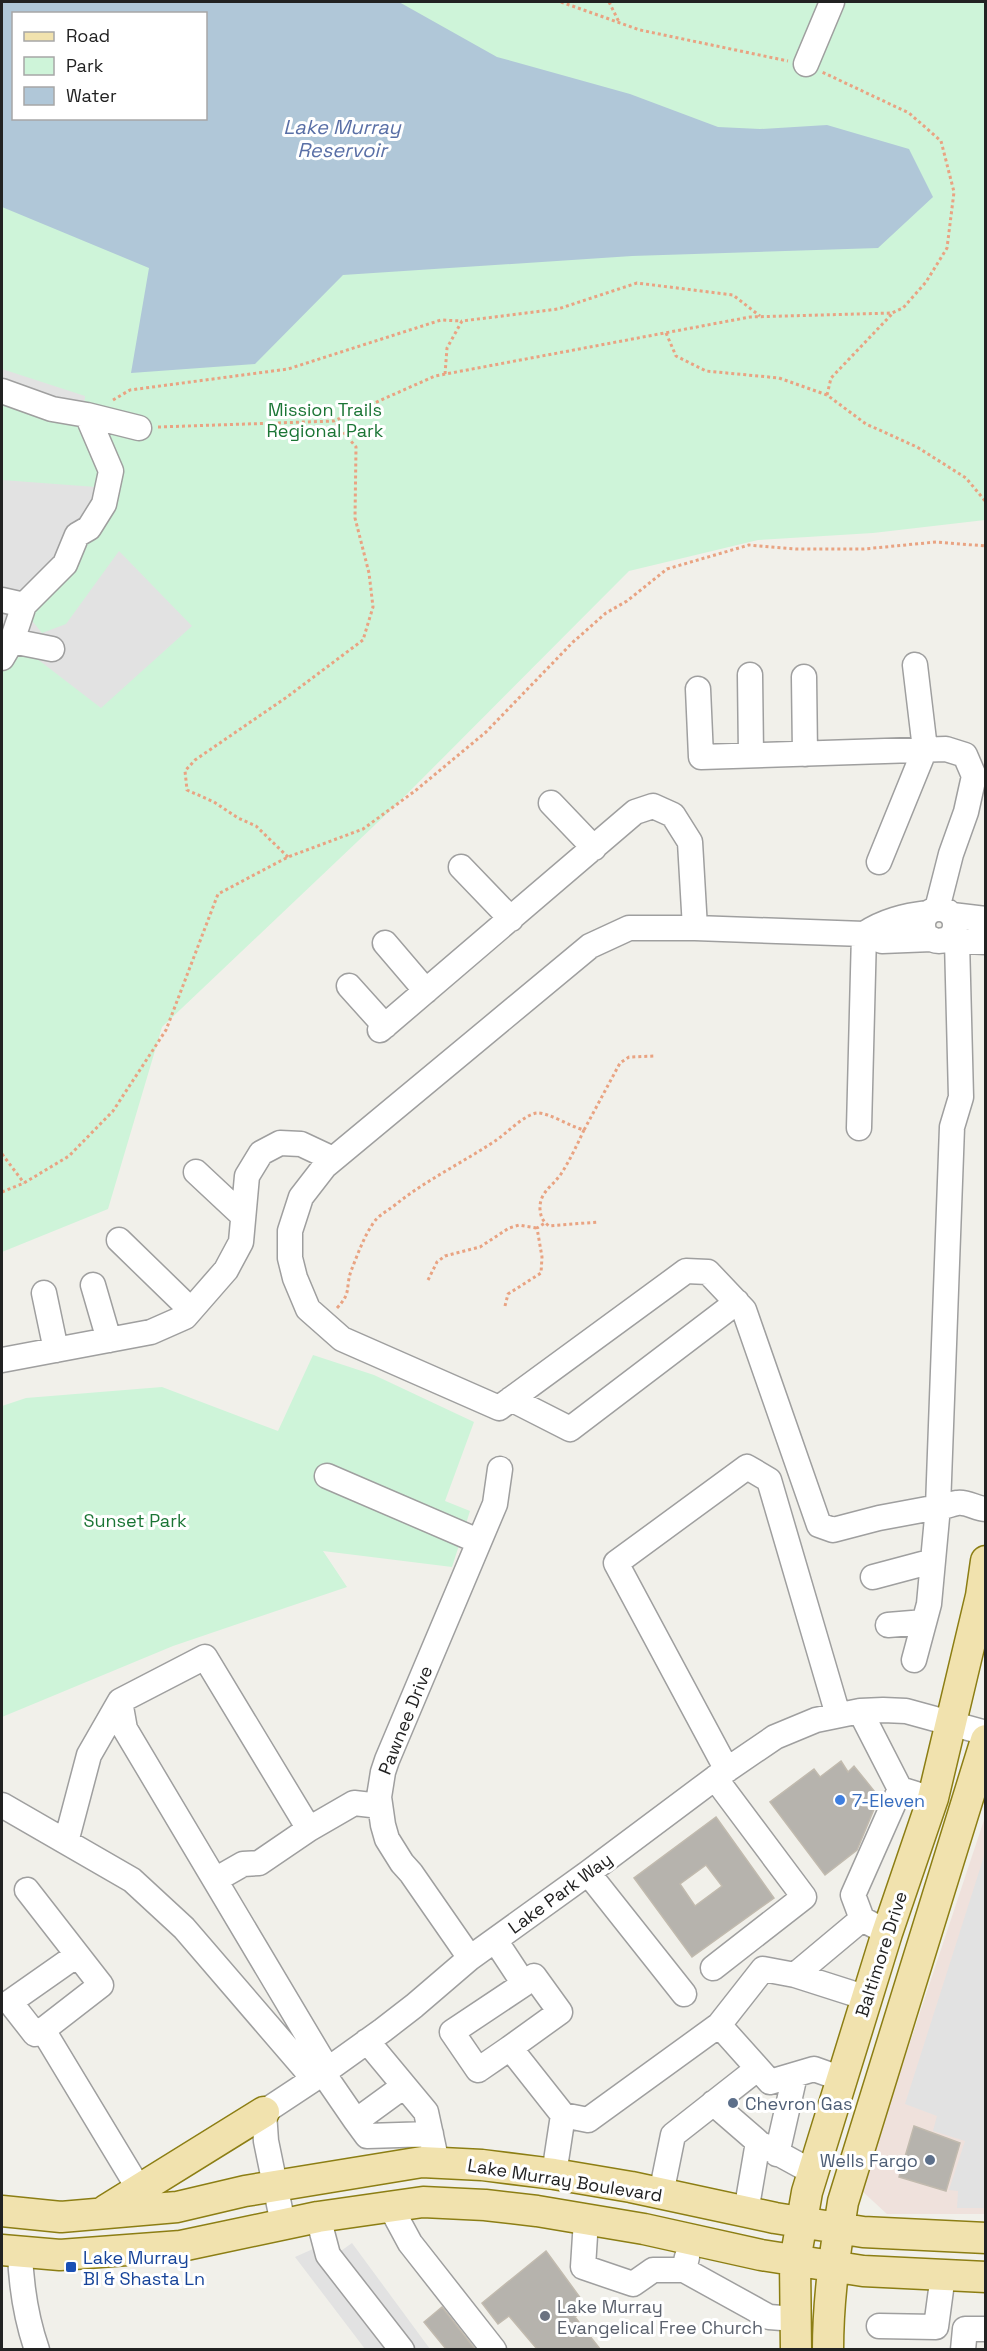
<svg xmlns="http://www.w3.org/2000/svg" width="987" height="2351" font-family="'Space Grotesk',sans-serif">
<rect width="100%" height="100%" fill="#f1f0ea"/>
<path fill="#efe1dc" d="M985 1817V2214H887L861 2190Z"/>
<path fill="#cef4d9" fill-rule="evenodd" d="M2 2H985V520L873 533 758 540 629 571 397 804 162 1027 108 1209 2 1252ZM14 14H206V118H14Z
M313 1355 374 1375 474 1422 445 1501 470 1511 452 1567 323 1551 347 1587 173 1646 2 1717V1406L26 1398 162 1387 278 1431Z"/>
<path fill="#e2e2e2" d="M2 369 85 396 84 410 2 386Z
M2 480 96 487 104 491 29 617 42 633 66 624 119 551 192 626 101 708 36 658 2 625Z
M985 1853V2208H957L958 2191 949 2190 965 2141 933 2131 937 2116 905 2104Z
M331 2241 338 2253 352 2243 430 2349H365L295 2257Z"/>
<path fill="#b0c7d8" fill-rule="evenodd" d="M2 2H399L497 57 630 94 718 127 760 129 827 125 909 149 933 197 878 248 632 256 343 275 255 364 131 373 149 268 2 207ZM14 14H206V118H14Z"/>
<path fill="#b6b3ad" stroke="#c1baae" stroke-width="1.5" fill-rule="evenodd" d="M841 1761 848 1772 854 1766 879 1797 857 1850 825 1875 770 1802 814 1769 820 1777Z
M716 1817 774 1898 692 1957 634 1878ZM706 1865 722 1886 695 1906 680 1884Z
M914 2126 960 2143 946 2191 899 2177Z
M546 2251 587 2307 575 2317 600 2349H537L509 2316 498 2324 482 2303Z
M442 2307 475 2349H446L424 2322Z"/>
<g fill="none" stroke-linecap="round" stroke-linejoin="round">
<defs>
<path id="minor" d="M806 64 832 2
M2 391 52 409 87 415 111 471 104 504 89 528 77 535 65 564 24 605 12 641 2 658
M87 415 139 428
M2 600 24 605
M12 641 52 649
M750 675 751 755
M804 677 805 754
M698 689 701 757 946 749 965 755 974 776 966 812 951 854 937 909
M551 803 594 848
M879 862 925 749 915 665
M461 867 511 919
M923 925a16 16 0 1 1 32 0a16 16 0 1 1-32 0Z
M952 915 986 919
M864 934C884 921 904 916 928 913
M932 939 882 941 864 934 695 928H629L590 946 325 1166 301 1197 290 1231V1258L295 1278 308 1309 342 1339 499 1408 686 1271 708 1272 744 1310 819 1525 833 1530 879 1518 938 1507 952 1127 961 1097 957 941
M943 940 986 942
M385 943 426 991
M349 986 385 1026
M380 1030 635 812 653 806 673 815 690 842 695 928
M859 1128 864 934
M196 1172 242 1215
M119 1240 191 1310
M93 1285 109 1340
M44 1293 56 1350
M2 1360 151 1332 185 1317 226 1270 241 1242 247 1176 261 1153 280 1143 301 1144 333 1159
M511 1399 570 1429 737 1302
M327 1476 478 1541
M873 1577 933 1561
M888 1625 924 1622
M914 1660 929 1604 938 1507C946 1508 949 1504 957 1503 967 1501 976 1509 986 1509
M860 1711 900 1789 916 1794
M727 1770 616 1563 747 1467 769 1480 838 1715
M2 1805 132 1880 184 1928 313 2078
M66 1842 89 1755 120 1701
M588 1873 684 1994
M215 1880 243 1864 259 1863 309 1829
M27 1890 101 1985 43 2030 139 2189
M875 1926 862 1919 853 1895 900 1789
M495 1940 524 1984 452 2032 478 2070 510 2048 563 2115
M470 1958 411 1873 402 1863 387 1839 383 1825 379 1797 383 1772 387 1760 495 1504 500 1469
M713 1968 804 1897 715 1778
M795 1975 867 1998
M719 2025 770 2082 814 2069 842 2079
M43 2030 35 2034 10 2002 77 1955
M367 2041 426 2112 437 2163
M510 2048 560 2012 534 1976 524 1984
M328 2070 125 1729 120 1701 205 1657 309 1829 354 1803 380 1806
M323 2073 356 2121
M404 2086 356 2121 367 2136 431 2134
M713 2103 758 2142 746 2212
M763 2145 814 2173
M777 2154 795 2075
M554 2174 563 2115 588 2120 719 2025 763 1969 795 1975 862 1919
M661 2194 673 2135 757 2069
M390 2206 410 2243 494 2350
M318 2217 328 2255 402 2350
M586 2220 583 2267 633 2284 653 2270H684
M283 2224 266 2141 264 2112 323 2073 383 2030 414 2006 470 1958 588 1873 715 1778 775 1737 816 1720 860 1711 883 1710 906 1711 986 1733
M20 2252C21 2285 26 2318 37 2350
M687 2257 684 2270 769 2317 795 2319
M879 2326 936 2327 943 2275
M963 2350 965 2329H986"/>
<path id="major" d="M106 2210 264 2112
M2 2211 61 2217 177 2207 245 2191 422 2162 482 2165 554 2174 631 2187 775 2218 863 2232 986 2238
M2 2250 60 2255 181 2246 318 2217 423 2202 485 2205 537 2211 644 2229 761 2255 863 2271 986 2277
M796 2350 795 2261 807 2192 887 1933 933 1798 981 1596 986 1561
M828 2350C828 2299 835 2252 843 2202L986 1740"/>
</defs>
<use href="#minor" stroke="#9f9f9f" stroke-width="27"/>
<use href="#major" stroke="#8c7e14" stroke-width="33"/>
<path stroke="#e9a382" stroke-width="3" stroke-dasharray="3 3" stroke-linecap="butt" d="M561 2 640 30 788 61
M609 2 619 22
M666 333 676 356 706 371 779 378 827 395 866 424 917 447 966 478 986 502
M445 374 447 348 462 321 558 309 637 283 733 295 760 316
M827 395 831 378 892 314
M113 400 130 390 288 369 441 320 462 321
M158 427 334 421 435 376 750 317 892 313 903 308 926 282 947 248 954 192 941 141 909 113 822 72
M288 857 256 826 238 818 214 802 187 790 185 771 195 760 287 697 363 640 373 607 369 573 355 518 356 447 334 421
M584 1130C577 1145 570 1160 561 1174 552 1187 539 1192 540 1210 541 1218 543 1221 549 1226L598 1222
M2 1154 24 1183
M2 1192 24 1183 69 1156 113 1111 166 1030 218 894 288 857 363 829 415 791 486 732 573 642 606 613 627 601 667 569 749 545 796 549H864L936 542 986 546
M428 1280 437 1262 445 1256 480 1247 509 1228 519 1225 537 1228
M505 1306 508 1294 541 1273 542 1257 537 1228 545 1223
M337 1308C352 1292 345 1289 351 1271 357 1256 363 1239 372 1225 378 1215 386 1212 395 1205 426 1180 462 1163 495 1141 506 1134 525 1114 537 1113 548 1112 571 1127 584 1130L620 1063 629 1057 656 1056"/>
<use href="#minor" stroke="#fff" stroke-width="24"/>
<use href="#major" stroke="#f1e2ae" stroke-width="30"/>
</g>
<circle fill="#3f7fe0" stroke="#fff" stroke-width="2" cx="840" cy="1800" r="6"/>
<g fill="#5c6f8a" stroke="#fff" stroke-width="2">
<circle cx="733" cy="2103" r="6"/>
<circle cx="930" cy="2160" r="6"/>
</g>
<rect fill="#1a4fb4" stroke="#fff" stroke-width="2" x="65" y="2261" width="12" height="12" rx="3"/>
<circle fill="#6b7280" stroke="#fff" stroke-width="2" cx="545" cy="2316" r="6"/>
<g text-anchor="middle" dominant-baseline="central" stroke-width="6" stroke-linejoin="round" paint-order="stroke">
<g font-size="18" fill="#1b7535" stroke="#fff">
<text x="325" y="409">Mission Trails<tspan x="325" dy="21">Regional Park</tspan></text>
<text x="135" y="1520">Sunset Park</text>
</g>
<g font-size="18" fill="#222" stroke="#fff">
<text transform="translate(405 1720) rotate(-68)">Pawnee Drive</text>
<text transform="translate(560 1893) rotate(-36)">Lake Park Way</text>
<text transform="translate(881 1954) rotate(-72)">Baltimore Drive</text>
<text transform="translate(565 2180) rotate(9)">Lake Murray Boulevard</text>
</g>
<g font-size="18" fill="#366cbe" stroke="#fff" text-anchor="start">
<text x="852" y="1800">7-Eleven</text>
</g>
<g font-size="18" fill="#4e5e75" stroke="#fff" text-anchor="start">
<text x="745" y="2103">Chevron Gas</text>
<text x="918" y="2160" text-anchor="end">Wells Fargo</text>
</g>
<g font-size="18" fill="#164399" stroke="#fff" text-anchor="start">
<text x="83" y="2257">Lake Murray<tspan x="83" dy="21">Bl &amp; Shasta Ln</tspan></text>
</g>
<g font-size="18" fill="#5b616d" stroke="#fff" text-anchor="start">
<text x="557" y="2306">Lake Murray<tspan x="557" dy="21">Evangelical Free Church</tspan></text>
</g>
<g font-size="20" font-style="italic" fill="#596fa6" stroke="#fff">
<text x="342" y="127">Lake Murray<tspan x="342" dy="23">Reservoir</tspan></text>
</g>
</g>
<rect width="987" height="2351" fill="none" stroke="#222222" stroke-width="6"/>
<rect x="12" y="12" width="195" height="108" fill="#ffffff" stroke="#a7a7a7" stroke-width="1.5"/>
<rect x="24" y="32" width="30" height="9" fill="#f1e2ae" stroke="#a7a7a7" stroke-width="1.5"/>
<text x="66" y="42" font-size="18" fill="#222222">Road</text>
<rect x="24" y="57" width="30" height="18" fill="#cef4d9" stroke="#a7a7a7" stroke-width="1.5"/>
<text x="66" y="72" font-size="18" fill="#222222">Park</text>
<rect x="24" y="87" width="30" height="18" fill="#b0c7d8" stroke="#a7a7a7" stroke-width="1.5"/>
<text x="66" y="102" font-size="18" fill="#222222">Water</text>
</svg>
